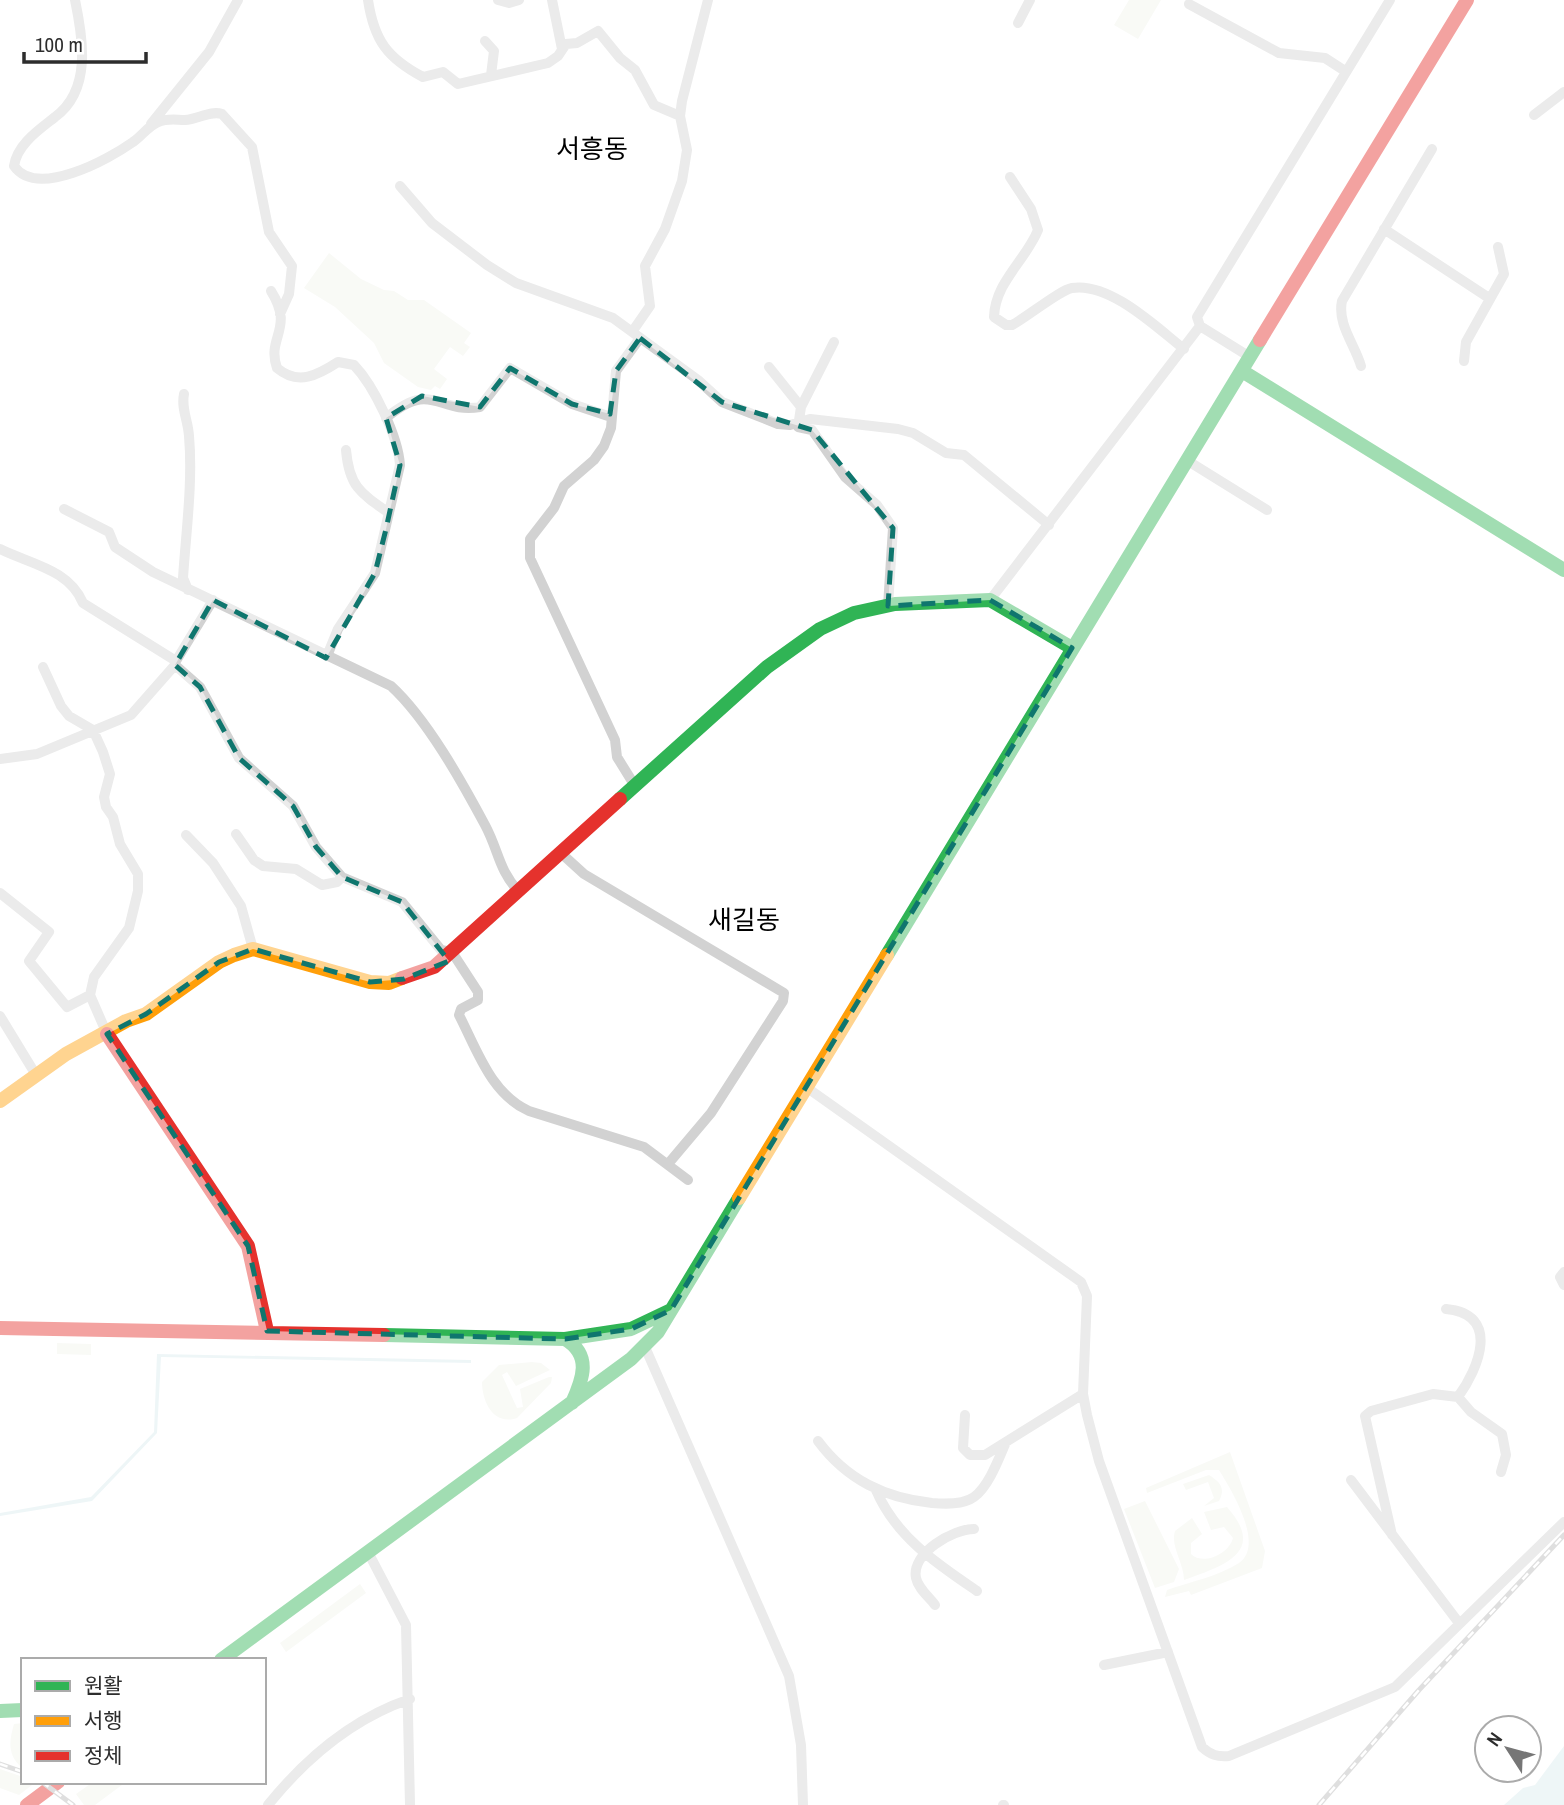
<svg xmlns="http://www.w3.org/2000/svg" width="1564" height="1805" font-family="'Archivo Narrow','Noto Sans KR',sans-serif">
<rect width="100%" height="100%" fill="#fff"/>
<path fill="#f1f3ec" d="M1129 0H1161L1138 39 1114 25Z
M329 253 361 279 384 290 394 291 408 300H424L471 333 464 343 470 347 463 356 450 347 434 369 447 379 440 389 435 386 431 390 418 387 384 363 374 343 335 307 304 288Z
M57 1343 91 1344V1355L57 1354Z
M532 1362 541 1363 550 1370 516 1386 507 1372 502 1375 517 1408 523 1407 520 1389 549 1377H552L551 1383 517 1418C493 1426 482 1401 482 1382L499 1365Z
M1230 1452 1265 1551 1262 1568 1191 1595 1189 1591 1165 1597 1167 1590C1190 1582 1219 1576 1239 1563 1265 1545 1232 1491 1219 1470H1206L1147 1493 1146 1488Z
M1209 1475C1220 1482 1226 1488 1219 1501L1204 1506 1214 1498 1208 1482 1186 1490 1183 1484Z
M1145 1501 1179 1569 1174 1582 1155 1588 1124 1509Z
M1227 1507C1268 1553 1222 1566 1184 1580 1184 1563 1170 1546 1175 1531L1192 1518 1202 1534 1191 1543V1554C1203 1566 1229 1554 1233 1538L1224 1527 1211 1530 1204 1512Z
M360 1584 366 1593 286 1652 280 1643Z
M23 1723V1768C7 1756 9 1741 14 1724Z
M0 1769 23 1777V1782H36L19 1795 0 1788Z
M93 1782H126L95 1805H84L76 1794Z"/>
<path fill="#daeaee" d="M157 1354 471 1360V1363L161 1357 157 1433 92 1501 0 1516V1513L91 1497 154 1432Z
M1564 1746V1805H1504L1523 1788 1535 1785Z"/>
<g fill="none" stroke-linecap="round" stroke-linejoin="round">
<path stroke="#d2d2d2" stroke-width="10" d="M75 0C83 38 92 90 55 117 40 129 17 144 14 166 37 199 109 159 133 142 142 136 148 126 158 122 168 118 176 120 185 120 198 119 211 110 222 114L252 147 269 232 292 266 289 294 280 314
M368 0C374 40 387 58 423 77L443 72 458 84 548 63 558 56 566 44 577 43 598 31 620 58 635 70 654 105 680 116
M498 0 509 3 519 0
M552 0 562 49
M1189 4 1279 53 1325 58 1345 71
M1018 23 1030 0
M485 41 494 51 491 75
M1534 115 1564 92
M151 124 209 52 238 0
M1010 177 1031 209 1038 230C1026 260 995 282 994 317L1006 325H1012C1027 317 1060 290 1072 288 1110 282 1156 327 1184 349
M400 186 432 223 487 265 516 283 613 318 698 380 722 402 778 424 790 425 810 419 898 429 913 433 946 453 964 455 1049 525
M1384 229 1489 298
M271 291C295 329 266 337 277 368 298 386 318 375 338 362L354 365C374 386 398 436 400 465L375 573 338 629 327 656
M1200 326 1197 317 1390 0
M632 332 650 306 645 266 665 229 682 181 687 150 680 116 682 101 708 0
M1464 361 1466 342 1504 274 1498 247
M1361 366C1355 345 1337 324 1342 301L1432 149
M769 367 801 407 798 427 812 430 845 477 877 505 893 528 888 606
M184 394C181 409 188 420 189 436 193 482 186 532 183 578L188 590
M801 407 834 342
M386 418C433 379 437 414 480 407L510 368 572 404 611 417
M346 450C349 486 360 493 389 513
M1188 461 1267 510
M64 509 109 532 115 547 153 572 391 686C427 719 462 782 485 825 499 851 498 869 519 892
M0 549C30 564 69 569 83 603L176 661 175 665 200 687 239 758 293 806 316 847 342 877 402 902 441 950 452 952 478 992V1000L461 1009 459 1015C477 1050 491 1094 529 1111L644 1147 688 1180
M990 600 1200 326 1250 357
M176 661 213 600
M43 667 61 706 69 716 93 730 103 752 110 774 104 797 106 807 113 817 120 844 138 874V891L129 928 94 977 90 995
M0 759 37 754 131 715 175 665
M635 786 617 757 615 740 530 558V539L554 508 564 486 594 460 604 446 611 428 616 371 640 338
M236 834 254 860 263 866 296 869 322 885 337 882 342 877
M186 835 213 863 241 906 253 949
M562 854 584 874 784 993 783 1001 711 1113 668 1164
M0 893 49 932 29 961 67 1007 90 995 107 1034
M0 1016 36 1075
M806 1087 1081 1282 1087 1296 1083 1394 1087 1415 1099 1461 1202 1747C1211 1755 1217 1757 1229 1756L1395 1687 1564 1522
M1564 1272 1560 1277 1564 1285
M1446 1309C1501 1314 1479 1368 1458 1397
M645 1347 789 1676 801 1745 803 1805
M965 1415 963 1448 970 1455H985L1083 1394
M818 1441C847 1480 885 1498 932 1503 945 1504 963 1505 974 1497 989 1486 999 1458 1006 1442
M1351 1480 1459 1623
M876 1490C896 1537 937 1564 977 1591
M1392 1535 1365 1416 1371 1411 1433 1394 1458 1397 1471 1412 1502 1434 1506 1455 1501 1472
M368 1552 406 1625 410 1805
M935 1605C929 1597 918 1588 916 1578 911 1553 953 1529 974 1529
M1104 1665 1168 1652
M268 1805C306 1758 351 1719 410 1699
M1003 1805H1004"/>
<path stroke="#30b455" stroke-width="14" d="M1242 371 1564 570
M620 799 767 667 820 629 854 613 895 604 990 600 1072 648
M887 955 1260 340
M384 1335 565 1339 631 1329 671 1310
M565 1339C592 1355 583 1379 572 1403
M221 1660 631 1359 658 1332 739 1198
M0 1711 23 1710"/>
<path stroke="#ff9f0a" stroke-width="14" d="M0 1101 66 1054 126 1021 146 1014 219 962 234 955 253 949 370 982 389 983 402 978
M739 1198 887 955"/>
<path stroke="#e5322d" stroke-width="14" d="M1260 340 1467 0
M402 978 434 967 620 799
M107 1034 248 1246 267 1331
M0 1328 384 1335
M27 1805 58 1782"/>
<defs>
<path id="rail" d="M0 1764 23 1772
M42 1782 73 1805
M1319 1805 1419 1690 1564 1535"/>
</defs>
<use href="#rail" stroke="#b9b9b9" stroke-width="5"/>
<use href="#rail" stroke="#fff" stroke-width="2.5" stroke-dasharray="8" stroke-linecap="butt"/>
</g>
<path d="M0 0H1564V1805H0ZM640 338 722 402 812 430 893 528 888 606 990 600 1072 648 671 1310 631 1329 565 1339 267 1331 248 1246 107 1034 146 1014 219 962 253 949 370 982 404 979 449 961 402 902 342 877 316 847 293 806 239 758 200 687 175 665 213 600 326 658 375 573 386 529 400 465 386 418 422 396 480 407 510 368 572 404 610 414 616 371Z" fill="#fff" fill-opacity=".55" fill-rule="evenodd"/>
<path fill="none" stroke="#0f766e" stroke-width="5" stroke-dasharray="14 9" stroke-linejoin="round" d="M640 338 722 402 812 430 893 528 888 606 990 600 1072 648 671 1310 631 1329 565 1339 267 1331 248 1246 107 1034 146 1014 219 962 253 949 370 982 404 979 449 961 402 902 342 877 316 847 293 806 239 758 200 687 175 665 213 600 326 658 375 573 386 529 400 465 386 418 422 396 480 407 510 368 572 404 610 414 616 371Z"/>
<g text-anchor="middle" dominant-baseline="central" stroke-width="7" stroke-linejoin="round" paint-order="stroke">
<g font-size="26" fill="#000" stroke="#fff">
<text x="592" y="148">서흥동</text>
<text x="744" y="919">새길동</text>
</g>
</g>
<rect x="21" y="1658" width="245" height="126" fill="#ffffff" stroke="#ababab" stroke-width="2"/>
<rect x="35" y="1681" width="35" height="10" fill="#30b455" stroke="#ababab" stroke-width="2"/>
<text x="84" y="1693" font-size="21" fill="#2d2d2d">원활</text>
<rect x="35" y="1716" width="35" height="10" fill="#ff9f0a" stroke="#ababab" stroke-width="2"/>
<text x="84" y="1728" font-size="21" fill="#2d2d2d">서행</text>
<rect x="35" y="1751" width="35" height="10" fill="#e5322d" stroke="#ababab" stroke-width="2"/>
<text x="84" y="1763" font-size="21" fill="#2d2d2d">정체</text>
<g transform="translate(1508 1749) rotate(306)"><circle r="33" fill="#ffffff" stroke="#ababab" stroke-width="2"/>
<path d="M0-5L12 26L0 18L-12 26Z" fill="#767676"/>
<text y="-10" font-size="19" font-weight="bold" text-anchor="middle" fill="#2d2d2d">N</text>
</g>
<path d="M24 52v10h122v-10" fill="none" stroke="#2d2d2d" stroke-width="3.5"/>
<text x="35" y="52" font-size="21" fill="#2d2d2d" stroke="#ffffff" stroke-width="5" paint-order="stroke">100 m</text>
</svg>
